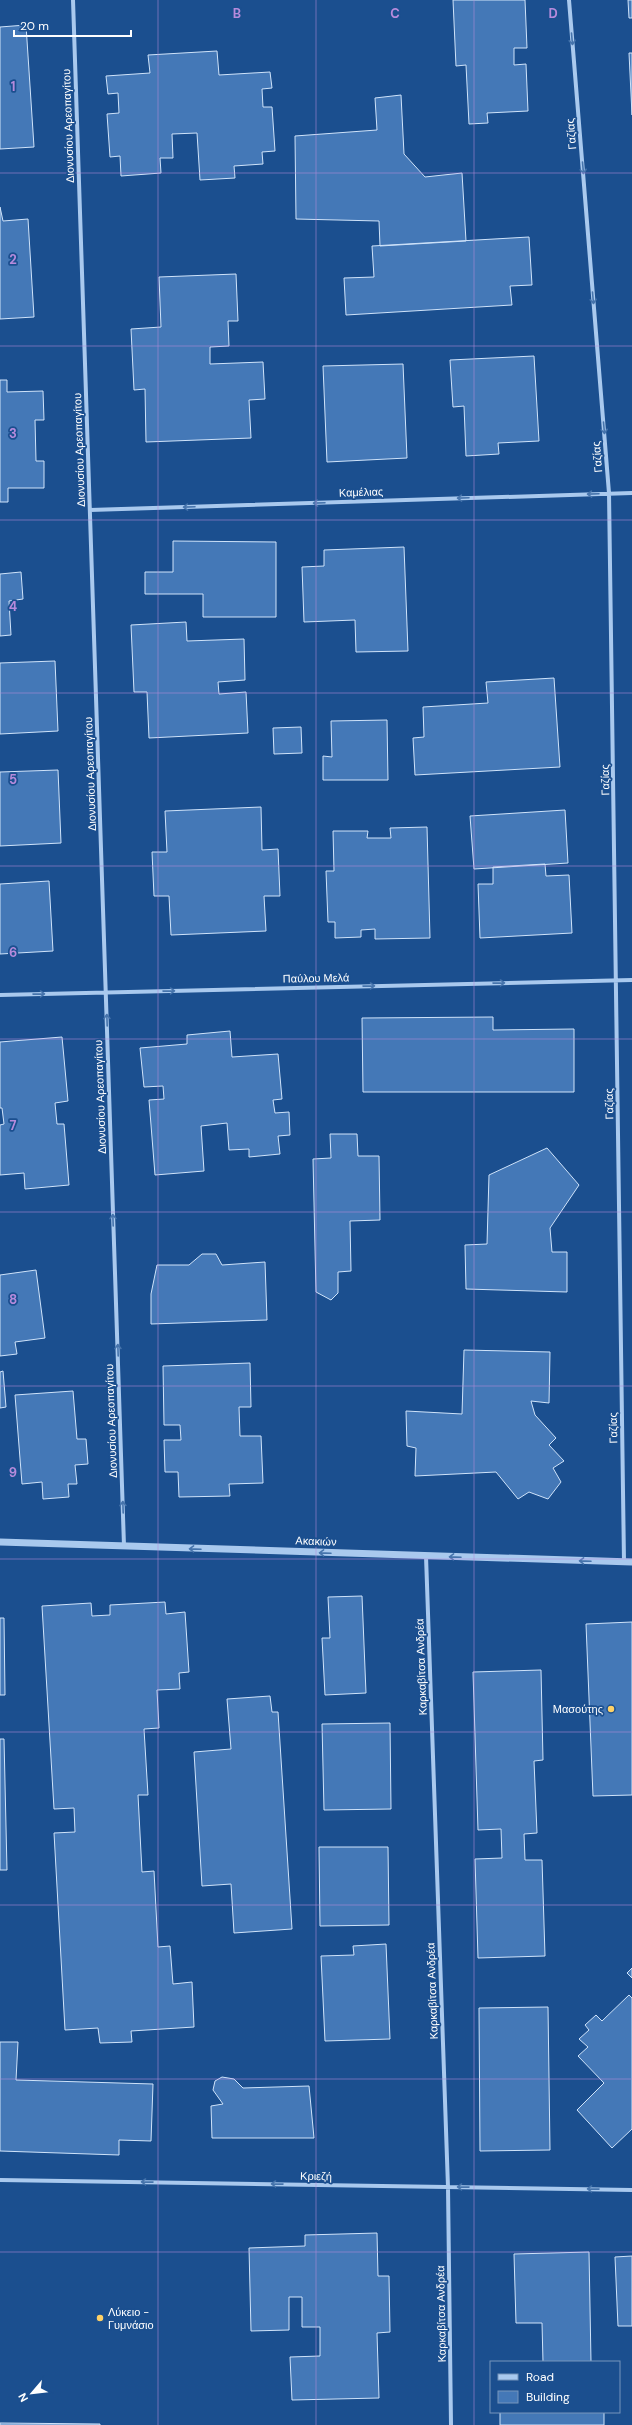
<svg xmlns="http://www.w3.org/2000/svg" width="632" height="2425" font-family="'DM Sans',sans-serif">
<rect width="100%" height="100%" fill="#1b4f8f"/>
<path fill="#4478b7" stroke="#cfe3fa" d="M453 0H525L527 48H514V65L526 64 528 111 487 113 488 123 469 124 466 65 456 66Z
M628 0H632V18H629Z
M26 25 34 147 0 149V27Z
M217 51 219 75 270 72 272 88 262 89 263 107H272L275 151 262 152 263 164 234 166 235 178 200 180 197 133 172 134 173 158H160L161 173 121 176 120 156 110 157 107 114 119 113 118 93 108 94 106 76 150 73 148 55Z
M629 53H632V115Z
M401 95 404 154 425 177 462 173 466 241 380 246 379 221 296 219 295 136 377 130 375 98Z
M0 207 3 221 28 219 34 317 0 319Z
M529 237 532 285 510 286 512 305 346 315 344 278 374 277 372 246Z
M236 274 238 321H228L229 346 210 347V364L263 362 265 399 249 400 251 438 146 442 145 389 134 390 131 329 161 327 159 277Z
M534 356 539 441 498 443 499 454 466 456 464 406 453 407 450 360Z
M403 364 407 458 327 462 323 366Z
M0 380H7V392L43 391 44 420H35L36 461H44V488H8V502H0Z
M173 541 276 542V617H203V594H145V572H173Z
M404 547 408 651 356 652 355 620 304 622 302 567 324 566V550Z
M21 572 23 599 9 601 11 635 0 636V574Z
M186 622 187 641 244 639 245 680 218 682 219 694 246 692 248 733 149 738 147 692H134L131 625Z
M55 661 58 731 0 734V663Z
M554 678 560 767 415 775 413 738 424 737 423 707 488 703 486 682Z
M387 720 388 780H323V756L332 757 331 721Z
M301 727 302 753 274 754 273 728Z
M58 770 61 843 0 846V772Z
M261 807 262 850 278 849 280 896H264L266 931 171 935 169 896H154L152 852H167L165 811Z
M565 810 568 863 474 869 470 816Z
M427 827 430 938 375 939V929L361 930V937L335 938V922H328L326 871H334L333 831H368L367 838H391L390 828Z
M545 864 546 876 569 875 572 933 480 938 478 884H493V867Z
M49 881 53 951 0 954V884Z
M493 1017V1030L574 1029V1092H363L362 1018Z
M230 1031 232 1057 278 1054 282 1099 273 1100 275 1113 289 1112 290 1135 278 1136 280 1154 249 1157V1149L229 1150 227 1123 201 1126 204 1171 155 1175 149 1100 164 1099 163 1086 144 1087 140 1048 187 1044V1035Z
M62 1037 68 1101 55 1103 57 1124H64L69 1185 25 1189 24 1173 0 1175V1125L4 1124 2 1108H0V1042Z
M330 1134H357L358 1156H379L380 1220 350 1221 351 1271 338 1272V1293L331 1300 316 1292 313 1159 331 1158Z
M547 1148 579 1185 550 1228 552 1252H567V1292L466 1289 465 1245 487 1244 489 1175Z
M202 1254H216L222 1265 265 1262 267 1320 151 1324V1294L157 1265H189Z
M36 1270 45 1338 15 1342 17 1354 0 1356V1275Z
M464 1350 550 1352 549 1403 531 1401 535 1415 556 1438 549 1445 564 1461 553 1468 561 1482 548 1499 529 1492 518 1499 496 1472 415 1476 416 1448 407 1446 406 1411 462 1414Z
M250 1363 251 1407H239L240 1436H261L263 1483 229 1484 230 1496 179 1497 178 1472H165L164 1440H181L180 1425H164L163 1366Z
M3 1371 6 1407 0 1408V1372Z
M73 1391 77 1439H86L88 1464 75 1465 77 1484H68L69 1497 43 1499 42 1482 22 1484 15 1395Z
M362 1596 366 1693 325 1695 322 1638H330L328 1597Z
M165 1602 166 1614 185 1612 189 1672 179 1673 180 1689 157 1690 159 1728 144 1729 148 1795H138L142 1872 154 1871 158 1947 170 1946 173 1984 192 1982 194 2027 131 2031 132 2042 100 2043 98 2028 65 2030 54 1833 75 1832 74 1808 54 1809 42 1606 91 1603 92 1616 110 1615V1605Z
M0 1618H4L5 1695H0Z
M632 1622V1795L593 1796 586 1624Z
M541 1670 543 1760 534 1761 537 1833 524 1834 525 1860H542L545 1956 478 1958 475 1859 502 1858 501 1829 478 1830 473 1672Z
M270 1696 272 1712H278L292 1929 234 1933 231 1884 202 1886 194 1752 231 1749 227 1699Z
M390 1723 391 1809 324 1810 322 1724Z
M0 1739H4L7 1870H0Z
M319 1847H388L389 1925 320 1926Z
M386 1944 390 2039 325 2041 321 1956 354 1955 353 1946Z
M632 1968V1978L627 1973Z
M629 1995 632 1998V2129L612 2148 577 2110 604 2083 578 2056 588 2047 579 2039 589 2030 585 2025 596 2015 602 2021Z
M548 2007 550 2150 480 2151 479 2008Z
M0 2042H18L16 2080 153 2084 151 2141 119 2140V2155L0 2151Z
M222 2077 234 2079 243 2088 309 2086 314 2138H212L211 2106 223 2104 213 2090 215 2081Z
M377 2233 378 2276H389L390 2332 377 2333 379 2398 292 2400 290 2357 320 2356V2327H302V2297H289V2330L251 2331 249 2248 305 2246V2235Z
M589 2252 591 2362H543L542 2323H516L514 2254Z
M632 2256V2326H618L615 2257Z
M500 2412H604V2425H500Z
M0 2423 100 2424V2425H0Z"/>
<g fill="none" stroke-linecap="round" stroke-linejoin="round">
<path stroke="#a9c9ee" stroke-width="4" d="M73 0 124 1546
M569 0 609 493 624 1562
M90 510 632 493
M0 995 632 980
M426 1556 448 2187 451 2425
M0 2180 632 2190"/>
<path stroke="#a9c9ee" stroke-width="7" d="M0 1542 632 1562"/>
</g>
<defs><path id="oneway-shaft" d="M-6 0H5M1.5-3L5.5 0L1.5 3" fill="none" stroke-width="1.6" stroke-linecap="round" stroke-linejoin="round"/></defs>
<g stroke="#4674ac">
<use href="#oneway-shaft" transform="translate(572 39) rotate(85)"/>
<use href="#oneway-shaft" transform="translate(583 168) rotate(85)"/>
<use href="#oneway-shaft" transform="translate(593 298) rotate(85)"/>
<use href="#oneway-shaft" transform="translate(604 428) rotate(85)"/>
<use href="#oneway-shaft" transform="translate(593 494) rotate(178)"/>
<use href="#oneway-shaft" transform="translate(463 498) rotate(178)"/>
<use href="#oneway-shaft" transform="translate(319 503) rotate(178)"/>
<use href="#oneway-shaft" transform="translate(189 507) rotate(178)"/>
<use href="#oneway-shaft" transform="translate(499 983) rotate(-1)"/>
<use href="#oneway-shaft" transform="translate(369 986) rotate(-1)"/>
<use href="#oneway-shaft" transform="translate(169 991) rotate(-1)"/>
<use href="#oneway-shaft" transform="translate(39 994) rotate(-1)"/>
<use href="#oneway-shaft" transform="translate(107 1020) rotate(-92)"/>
<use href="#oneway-shaft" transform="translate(113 1220) rotate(-92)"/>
<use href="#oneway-shaft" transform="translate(118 1350) rotate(-92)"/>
<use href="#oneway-shaft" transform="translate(123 1507) rotate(-92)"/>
<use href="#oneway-shaft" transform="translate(195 1549) rotate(-178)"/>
<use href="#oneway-shaft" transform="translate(325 1553) rotate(-178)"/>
<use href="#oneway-shaft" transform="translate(455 1557) rotate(-178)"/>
<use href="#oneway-shaft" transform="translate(585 1561) rotate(-178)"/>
<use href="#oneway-shaft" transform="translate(147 2182) rotate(-179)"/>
<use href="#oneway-shaft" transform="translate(277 2184) rotate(-179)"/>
<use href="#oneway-shaft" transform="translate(463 2187) rotate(-179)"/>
<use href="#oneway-shaft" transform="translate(593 2189) rotate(-179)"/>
</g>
<path fill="none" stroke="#b68bdc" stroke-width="1" stroke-opacity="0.55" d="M158 0V2425M316 0V2425M474 0V2425M0 173H632M0 346H632M0 520H632M0 693H632M0 866H632M0 1039H632M0 1212H632M0 1386H632M0 1559H632M0 1732H632M0 1905H632M0 2079H632M0 2252H632"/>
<g fill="#ffd166" stroke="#1b4f8f" stroke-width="1.5">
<circle cx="611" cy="1709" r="4"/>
<circle cx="100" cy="2318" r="4"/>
</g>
<g text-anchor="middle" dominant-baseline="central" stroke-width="3.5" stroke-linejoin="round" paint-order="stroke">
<g font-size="11" fill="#fff" stroke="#1b4f8f">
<text transform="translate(68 126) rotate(-92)">Διονυσίου Αρεοπαγίτου</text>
<text transform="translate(571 134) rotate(-95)">Γαζίας</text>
<text transform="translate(79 450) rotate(-92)">Διονυσίου Αρεοπαγίτου</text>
<text transform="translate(597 457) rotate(-95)">Γαζίας</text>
<text transform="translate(361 492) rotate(-2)">Καμέλιας</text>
<text transform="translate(90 774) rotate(-92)">Διονυσίου Αρεοπαγίτου</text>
<text transform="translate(605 780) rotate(-91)">Γαζίας</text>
<text transform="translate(316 978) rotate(-1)">Παύλου Μελά</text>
<text transform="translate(100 1097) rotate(-92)">Διονυσίου Αρεοπαγίτου</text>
<text transform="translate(609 1104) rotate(-91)">Γαζίας</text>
<text transform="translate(111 1421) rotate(-92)">Διονυσίου Αρεοπαγίτου</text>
<text transform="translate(613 1428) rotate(-91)">Γαζίας</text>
<text transform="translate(316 1541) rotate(2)">Ακακιών</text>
<text transform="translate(421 1667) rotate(-92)">Καρκαβίτσα Ανδρέα</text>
<text transform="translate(432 1991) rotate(-92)">Καρκαβίτσα Ανδρέα</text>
<text transform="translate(316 2176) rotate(1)">Κριεζή</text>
<text transform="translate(441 2314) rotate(-91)">Καρκαβίτσα Ανδρέα</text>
</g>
<g font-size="11" fill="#fff" stroke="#1b4f8f" text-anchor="end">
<text x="603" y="1709">Μασούτης</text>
<text x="108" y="2312" text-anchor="start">Λύκειο -<tspan x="108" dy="13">Γυμνάσιο</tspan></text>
</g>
</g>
<g font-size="13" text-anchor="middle" font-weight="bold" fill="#b68bdc" stroke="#1b4f8f" stroke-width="3.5" stroke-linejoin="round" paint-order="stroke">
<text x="237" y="18">B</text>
<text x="395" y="18">C</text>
<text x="553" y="18">D</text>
<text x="13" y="91">1</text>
<text x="13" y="264">2</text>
<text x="13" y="438">3</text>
<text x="13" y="611">4</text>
<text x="13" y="784">5</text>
<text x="13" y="957">6</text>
<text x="13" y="1130">7</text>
<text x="13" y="1304">8</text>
<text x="13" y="1477">9</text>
</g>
<rect x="490" y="2361" width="130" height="52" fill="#1b4f8f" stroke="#7695bc"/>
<rect x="498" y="2374" width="20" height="6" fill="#a9c9ee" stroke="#7695bc"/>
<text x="526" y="2381" font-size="12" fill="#ffffff">Road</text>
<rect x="498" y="2391" width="20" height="12" fill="#4478b7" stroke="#7695bc"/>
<text x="526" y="2401" font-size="12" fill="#ffffff">Building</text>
<g transform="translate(32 2393) rotate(242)" stroke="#1b4f8f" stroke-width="3" paint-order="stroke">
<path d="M0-3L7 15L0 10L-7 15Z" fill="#ffffff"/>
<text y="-6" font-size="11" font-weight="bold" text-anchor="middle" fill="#ffffff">N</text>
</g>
<path d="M14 30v6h117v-6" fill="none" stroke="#ffffff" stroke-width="2"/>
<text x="20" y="30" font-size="12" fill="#ffffff" stroke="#1b4f8f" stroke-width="3" paint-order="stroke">20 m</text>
</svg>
